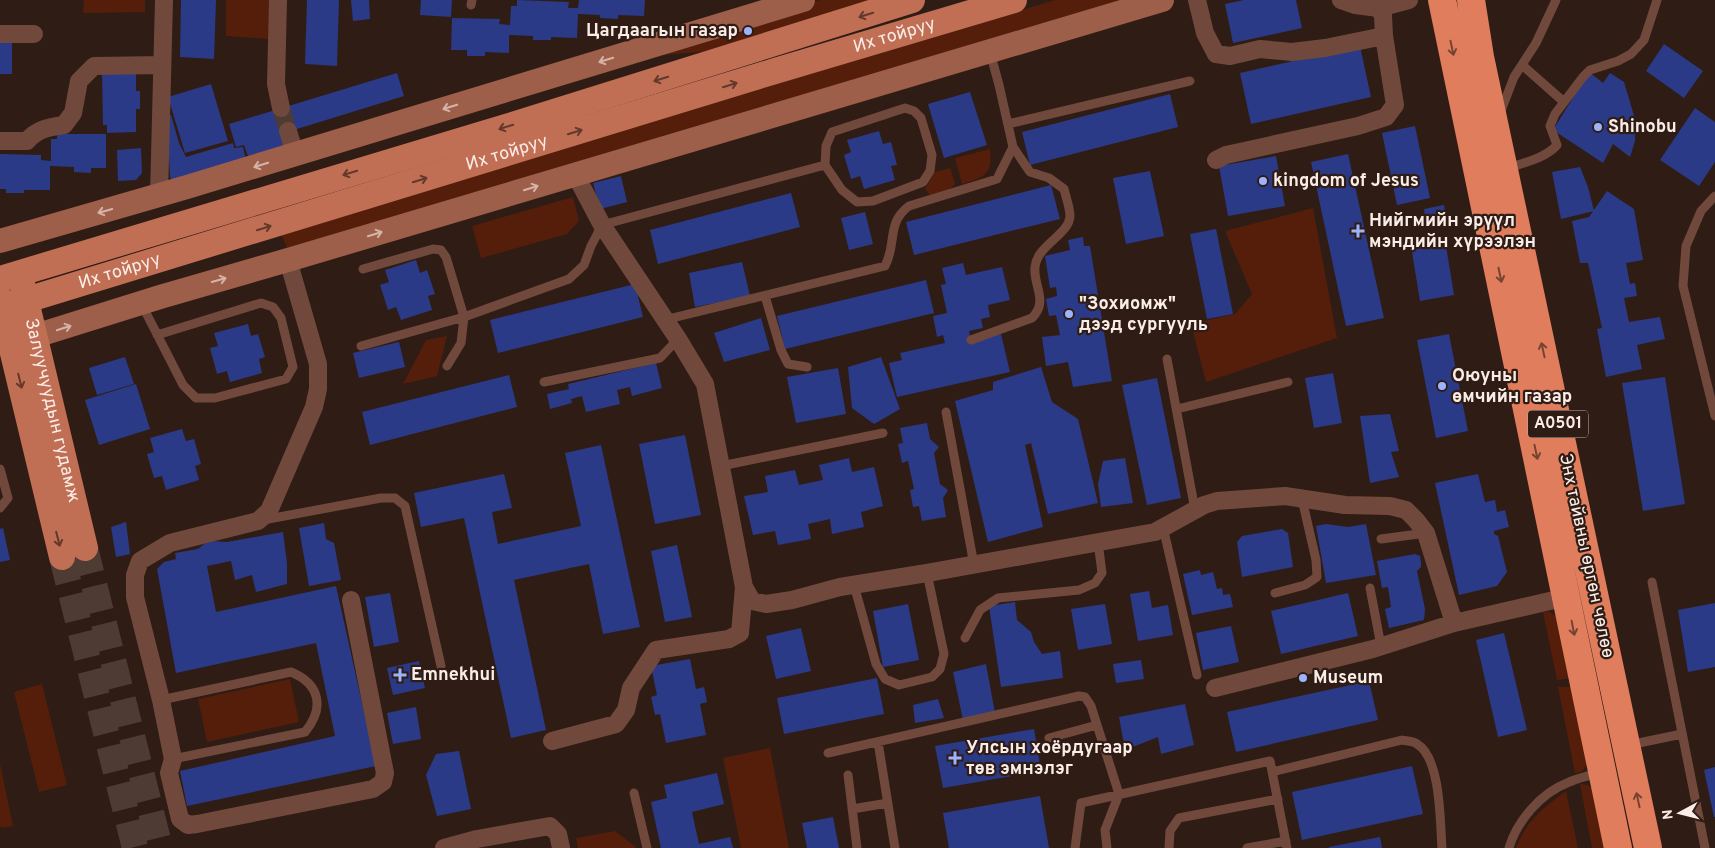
<svg xmlns="http://www.w3.org/2000/svg" width="1715" height="848" font-family="Overpass,sans-serif">
<rect width="100%" height="100%" fill="#2f1c15"/>
<path fill="#541e0a" d="M84 0H145V12L83 13Z
M226 0H271L269 39 226 36Z
M820 0H881L721 50 641 57Z
M1055 0H1122L287 248 280 232Z
M990 149C993 175 984 177 962 184L955 158Z
M950 168 955 184 950 189 930 195 925 189 935 172Z
M573 197 579 221 567 234 481 258 472 226Z
M1313 208 1337 338 1206 382 1191 324 1235 314 1252 294 1225 231Z
M447 336 437 376 403 384 426 340Z
M1543 612H1550L1557 617 1571 678 1557 680Z
M290 679 299 722 207 742 198 699Z
M42 684 67 785 39 792 14 692Z
M1558 687H1572L1587 762C1586 768 1582 773 1575 773Z
M770 748 789 848H741L723 758Z
M0 764 13 826 1 828 0 825Z
M1580 784 1588 785 1595 791 1606 848H1592Z
M1566 791 1578 848H1516C1525 822 1544 807 1566 791Z
M615 831 637 848H578L576 838Z"/>
<path fill="#2b3a87" d="M181 0H216L214 59 180 57Z
M307 0H339L337 66 305 64Z
M351 0H369L370 19 353 21Z
M421 0H452L451 17 420 15Z
M517 0 569 2 568 8H578L579 0H645L644 16 618 15V19L600 18V15L578 14 577 38 551 37V40H533V36L509 35V53L485 52V56H467V50H451L452 18 500 19 499 24 510 25 511 6H517Z
M1244 0H1296L1302 28 1233 43 1225 4Z
M0 42H12V74H0Z
M1664 44 1703 71 1684 98 1646 71Z
M1360 46 1371 97 1251 124 1240 73Z
M1589 72 1603 83 1610 73 1624 82 1635 119V141L1630 157 1613 144 1603 163 1553 130Z
M136 73V91H140V109H136V132L107 133V125H103L102 74Z
M397 73 404 96 284 133 288 144 248 156 244 145 236 147 229 124Z
M211 84 228 141 185 153 168 97Z
M970 92 987 145 944 158 928 104Z
M1170 94 1178 127 1030 165 1022 132Z
M1695 108 1715 122V162L1699 186 1660 160Z
M169 115H171L179 143 186 157 233 143 234 148 243 147 247 165 173 182 170 177 169 158Z
M1415 126 1430 198 1397 205 1382 133Z
M879 131 883 144 891 142 897 165 891 166 895 180 864 189 860 176 851 179 844 155 851 152 847 140Z
M57 134H106V168H91V173L74 172V167L50 166V190H24V193H6V189H0V154L41 155V160L51 161V139H57Z
M141 148 142 173 136 180 118 181 117 150Z
M1348 154 1384 318 1346 326 1311 162Z
M1276 156 1285 206 1228 216 1219 166Z
M1580 167 1588 187 1594 211 1561 219 1552 172Z
M1150 171 1164 236 1126 244 1113 178Z
M621 176 627 202 600 209 593 183Z
M1051 185 1060 219 914 255 906 222Z
M1607 191 1634 209 1643 260 1626 263 1630 284 1635 283 1637 296 1624 298 1629 322 1660 317 1665 339 1637 345 1642 369 1606 377 1597 329 1602 328 1588 263H1580L1572 221 1589 217Z
M791 193 800 227 658 264 650 230Z
M1444 205 1448 225 1427 228 1424 209Z
M865 212 873 244 849 250 841 218Z
M1216 229 1233 314 1207 319 1190 234Z
M1083 237 1084 246H1090L1112 381 1073 387 1068 362 1046 366 1042 337 1060 335 1056 315 1049 316 1046 299 1057 296 1056 287 1050 288 1045 256 1070 250 1068 240Z
M1445 240 1454 295 1420 301 1411 246Z
M416 260 420 273 427 270 435 294 428 296 432 310 401 320 396 307 388 310 380 285 389 282 385 270Z
M742 262 750 296 695 307 689 273Z
M963 263 966 275 1002 267 1010 300 988 305 990 317 981 319 983 328 969 331 971 341 1001 334 1010 372 897 397 889 363 902 360 900 353 945 343 943 335 937 337 933 316 947 313 941 285 946 284 942 268Z
M926 280 934 313 785 349 777 316Z
M635 284 643 317 498 353 490 320Z
M761 318 770 350 724 362 714 333Z
M248 324 251 336 258 334 265 357 259 359 262 373 230 382 227 371 217 374 210 348 218 346 214 333Z
M1449 334 1468 431 1436 438 1417 340Z
M399 342 405 367 359 378 353 353Z
M125 357 134 384 97 395 89 368Z
M881 357 900 409 874 424 852 408 848 367Z
M656 363 662 388 632 396 630 387 617 390 620 404 586 412 582 396 571 399 572 403 550 409 547 394 569 389 568 384Z
M1041 367 1052 402 1078 419 1098 503 1048 514 1031 443 1025 445 1043 527 988 542 955 401 993 390V382Z
M838 368 846 414 796 423 787 377Z
M1333 373 1342 423 1314 428 1305 378Z
M509 375 517 407 370 445 362 412Z
M1665 377 1685 504 1643 511 1622 383Z
M1157 378 1181 498 1147 505 1122 385Z
M136 384 150 429 99 445 85 400Z
M1390 414 1399 451 1391 452 1399 477 1370 483 1360 416Z
M927 423 930 439 939 447 934 453 940 484 948 490 943 498 946 517 922 521 919 506 913 507 910 490 914 489 908 461 902 463 898 444 903 443 900 428Z
M182 429 186 441 194 439 201 464 195 466 199 480 166 490 162 476 154 478 147 454 154 452 150 438Z
M685 435 701 515 655 524 639 444Z
M601 445 640 627 603 634 589 564 514 580 546 730 511 738 464 518 421 527 414 493 504 474 512 508 492 512 498 544 581 526 565 453Z
M849 458 852 472 874 467 883 506 861 512 864 527 832 534 830 519 808 524 811 539 778 545 775 531 753 535 744 496 768 492 765 476 795 470 799 485 823 480 819 465Z
M1125 458 1133 503 1101 507 1098 484 1103 461Z
M1478 474 1485 502 1495 500 1497 512 1505 510 1509 527 1494 531V534L1498 536 1507 572 1497 586 1459 595 1435 483Z
M126 522 130 554 116 557 111 527Z
M324 523 326 539 334 543 341 580 309 586 299 528Z
M1326 524 1348 527 1366 524 1376 575 1326 583 1316 526Z
M3 528 10 560 0 562V529Z
M1282 529 1288 533 1293 567 1242 577 1237 542 1242 536Z
M283 532 287 563V584L256 592 252 575 235 580 231 561 207 566 216 612 336 586 376 766 187 806 180 771 335 736 316 643 176 673 157 569 164 562 176 559 175 553 198 549 204 544 212 541 227 542Z
M677 545 692 617 665 622 651 551Z
M1415 554 1420 556 1421 562V567L1417 571 1425 609 1424 620 1389 628 1385 609 1391 607 1388 587 1382 588 1377 561Z
M1200 570 1201 575 1213 572 1217 589 1222 588 1223 595 1230 594 1233 607 1192 615 1183 574Z
M1149 591 1152 608 1168 605 1173 635 1138 641 1130 594Z
M390 593 399 642 374 647 365 597Z
M1348 593 1358 636 1281 654 1271 611Z
M1015 602 1017 620 1031 632 1034 642 1042 654 1060 651 1063 678 1001 687 989 606Z
M1715 603V667L1688 672 1678 610Z
M908 604 919 660 883 667 873 611Z
M1105 604 1112 644 1078 650 1071 609Z
M1231 626 1239 662 1203 670 1196 633Z
M801 628 811 671 776 679 766 636Z
M1504 633 1527 730 1498 737 1476 640Z
M690 659 696 689 704 687 707 702 700 704 706 735 666 743 660 714 655 715 651 697 657 695 651 666Z
M1141 660 1144 679 1116 683 1113 664Z
M419 661 425 688 393 695 387 668Z
M986 664 995 713 963 720 953 672Z
M877 678 884 714 784 734 777 698Z
M1369 681 1378 720 1236 752 1227 712Z
M938 699 944 718 915 723 913 705Z
M1185 704 1194 745 1161 754 1158 737 1125 750 1119 717Z
M416 707 421 739 393 744 387 713Z
M1034 729 1041 771 943 788 935 746Z
M459 751 471 809 437 816 426 775 436 754Z
M1412 766 1423 814 1302 840 1292 792Z
M1715 767V817H1714L1704 770Z
M717 773 724 804 692 812 699 844 730 837 733 848H661L651 802 667 798 664 785Z
M1040 796 1049 848H949L943 813Z
M833 817 839 848H807L802 823Z
M1380 837 1382 848H1329V847Z"/>
<g fill="none" stroke-linecap="round" stroke-linejoin="round">
<path stroke="#4d3b34" stroke-width="18" stroke-dasharray="18 9" stroke-linecap="butt" d="M281 108 288 131"/>
<path stroke="#4d3b34" stroke-width="26" stroke-dasharray="26 13" stroke-linecap="butt" d="M85 548 160 848
M62 557 135 848"/>
<path stroke="#71493c" stroke-width="9" d="M471 5 472 0
M1522 65 1564 102
M905 108 914 111 921 118 932 155 930 171 923 182 873 201 857 202 842 190 825 165 826 146 832 132Z
M1499 116 1514 77 1536 43 1556 0
M1008 124 1190 81
M1508 168C1523 163 1546 158 1557 145L1550 126 1555 114 1583 77 1590 70 1618 61 1631 54 1644 40 1657 0
M1715 196 1701 211 1686 246 1683 286 1715 416
M765 296 781 350 788 364 807 367
M141 303 183 385 196 398H215L286 379 293 367 281 318 273 307 261 303 157 335
M664 320 885 266C897 244 886 223 909 206L997 179 1013 147
M971 340 1032 318C1049 301 1033 286 1035 267 1037 245 1069 235 1070 216 1070 208 1066 197 1064 189L1049 178 1030 172 1013 147 999 85 990 52
M361 346 464 317 446 257 441 250 433 249 363 269
M1167 359 1195 510
M447 366 461 343 464 317 569 279 584 265 591 246 602 225 825 165
M544 382 660 358 678 339
M1177 409 1288 382
M946 412 974 565
M721 466 883 433
M0 469 8 498 0 508
M263 520 381 498H395L405 506 441 666
M1163 527 1197 675
M1381 539 1426 533
M1652 582 1705 848
M854 585 876 664 885 679 899 685 932 677 940 669 944 654 927 573
M1370 588 1381 646
M1275 593 1305 585 1317 577 1316 560 1302 499
M965 638 980 610 998 598 1079 590 1095 583 1102 573 1098 542
M161 700 291 672C320 684 325 708 305 732L173 759
M1049 738 1097 725
M878 742 895 848
M1629 745 1682 734
M828 753 1079 696 1085 697 1091 706 1119 794 1105 830 1107 848
M1272 772 1402 740C1406 741 1414 741 1417 744 1441 758 1440 822 1442 848
M848 775 857 848
M634 793 647 848
M852 809 888 803
M1075 848 1081 803 1270 761 1287 848
M1169 848 1170 831 1179 818 1278 799
M1247 848 1286 841
M1509 848C1517 821 1541 793 1567 783 1577 778 1589 776 1600 772"/>
<path stroke="#71493c" stroke-width="18" d="M278 0 276 84 281 108
M1197 0 1205 33 1216 54 1230 56 1260 49 1292 52 1325 48 1384 36
M1341 0 1355 5 1379 8 1409 0
M0 34H34
M288 131 295 154
M0 141H27C37 129 49 127 64 125L73 113 79 81 94 66 162 65
M1216 160 1226 155 1358 126 1386 117 1395 105 1384 36 1383 16 1379 8
M575 174 602 225 678 339 705 384 744 587 752 601 766 604 792 600 840 587 927 573 1155 532 1204 505 1217 501 1285 496 1345 505 1390 506 1406 510 1416 520 1426 533 1454 623 1567 597
M159 196 164 0
M288 260 318 364V389L314 407 269 511 258 521 170 543 140 561 135 575V597L161 700 173 759 169 773 180 819 188 825 197 824 373 789 383 782 385 773 351 600
M1215 688 1373 649 1454 623
M552 741 616 724 626 710 631 688 656 650 729 639 740 633 744 587
M444 848 477 839 550 826 558 834 561 848"/>
<path stroke="#9e5f4a" stroke-width="24" d="M0 241 187 187 803 0
M16 342 160 297 288 260 1162 0"/>
<g stroke="#c06f54" stroke-width="26">
<path d="M0 279 506 127 912 0"/>
<path id="s1" d="M22 284 85 548"/>
<path d="M0 299 62 557"/>
<path id="s2" d="M0 308 775 71 1014 0"/>
</g>
<path stroke="#df7d5d" stroke-width="28" d="M1442 0 1618 848
M1471 0 1480 57 1648 848"/>
</g>
<defs><path id="oneway-shaft" d="M-6 0H5M1.5-3L5.5 0L1.5 3" fill="none" stroke-width="1.6" stroke-linecap="round" stroke-linejoin="round" transform="scale(1.25)"/></defs>
<g stroke="#62392b">
<use href="#oneway-shaft" transform="translate(866 15) rotate(163)"/>
<use href="#oneway-shaft" transform="translate(661 79) rotate(163)"/>
<use href="#oneway-shaft" transform="translate(730 85) rotate(-17)"/>
<use href="#oneway-shaft" transform="translate(506 127) rotate(163)"/>
<use href="#oneway-shaft" transform="translate(575 132) rotate(-17)"/>
<use href="#oneway-shaft" transform="translate(350 173) rotate(163)"/>
<use href="#oneway-shaft" transform="translate(420 180) rotate(-17)"/>
<use href="#oneway-shaft" transform="translate(264 228) rotate(-17)"/>
<use href="#oneway-shaft" transform="translate(20 381) rotate(76)"/>
<use href="#oneway-shaft" transform="translate(58 539) rotate(76)"/>
</g>
<g stroke="#754332">
<use href="#oneway-shaft" transform="translate(1452 48) rotate(78)"/>
<use href="#oneway-shaft" transform="translate(1500 275) rotate(78)"/>
<use href="#oneway-shaft" transform="translate(1543 350) rotate(-102)"/>
<use href="#oneway-shaft" transform="translate(1536 452) rotate(78)"/>
<use href="#oneway-shaft" transform="translate(1573 628) rotate(79)"/>
<use href="#oneway-shaft" transform="translate(1638 800) rotate(-102)"/>
</g>
<g stroke="#d5b4a8">
<use href="#oneway-shaft" transform="translate(606 60) rotate(163)"/>
<use href="#oneway-shaft" transform="translate(450 107) rotate(163)"/>
<use href="#oneway-shaft" transform="translate(261 165) rotate(163)"/>
<use href="#oneway-shaft" transform="translate(531 188) rotate(-17)"/>
<use href="#oneway-shaft" transform="translate(105 211) rotate(164)"/>
<use href="#oneway-shaft" transform="translate(375 234) rotate(-17)"/>
<use href="#oneway-shaft" transform="translate(219 280) rotate(-16)"/>
<use href="#oneway-shaft" transform="translate(64 328) rotate(-18)"/>
</g>
<g fill="#9db4fd" stroke="#2f1c15" stroke-width="2">
<circle cx="748" cy="31" r="5"/>
<circle cx="1598" cy="127" r="5"/>
<circle cx="1263" cy="181" r="5"/>
<path d="M1355.5 223.5h5v5h5v5h-5v5h-5v-5h-5v-5h5z"/>
<circle cx="1069" cy="314" r="5"/>
<circle cx="1442" cy="386" r="5"/>
<path d="M397.5 667.5h5v5h5v5h-5v5h-5v-5h-5v-5h5z"/>
<circle cx="1303" cy="678" r="5"/>
<path d="M952.5 750.5h5v5h5v5h-5v5h-5v-5h-5v-5h5z"/>
</g>
<g text-anchor="middle" dominant-baseline="central" stroke-width="4.5" stroke-linejoin="round" paint-order="stroke">
<rect fill="#2f1c15" stroke="#bdaea8" stroke-width="1" x="1528" y="410.5" width="60" height="27" rx="4"/>
<g font-size="16" font-weight="bold" fill="#faece7">
<text x="1558" y="424">A0501</text>
</g>
<g font-size="18" font-weight="bold" fill="#faece7" stroke="#2f1c15" text-anchor="start">
<text x="738" y="31" text-anchor="end">Цагдаагын газар</text>
<text x="1608" y="127">Shinobu</text>
<text x="1273" y="181">kingdom of Jesus</text>
<text x="1369" y="221">Нийгмийн эрүүл<tspan x="1369" dy="21">мэндийн хүрээлэн</tspan></text>
<text x="1079" y="304">"Зохиомж"<tspan x="1079" dy="21">дээд сургууль</tspan></text>
<text x="1452" y="376">Оюуны<tspan x="1452" dy="21">өмчийн газар</tspan></text>
<text x="411" y="675">Emnekhui</text>
<text x="1313" y="678">Museum</text>
<text x="966" y="748">Улсын хоёрдугаар<tspan x="966" dy="21">төв эмнэлэг</tspan></text>
</g>
<g font-size="18" fill="#faece7" stroke="#2f1c15">
<text stroke="none"><textPath href="#s2" startOffset="935">Их тойруу</textPath></text>
<text stroke="none"><textPath href="#s2" startOffset="530">Их тойруу</textPath></text>
<text stroke="none"><textPath href="#s2" startOffset="125">Их тойруу</textPath></text>
<text stroke="none"><textPath href="#s1" startOffset="130">Залуучуудын гудамж</textPath></text>
<text transform="translate(1586 556) rotate(78)">Энх тайвны өргөн чөлөө</text>
</g>
</g>
<g transform="translate(1680 813) rotate(263)" stroke="#2f1c15" stroke-width="4" paint-order="stroke">
<path d="M0-4L9 19L0 12L-9 19Z" fill="#faece7"/>
<text y="-8" font-size="14" font-weight="bold" text-anchor="middle" fill="#faece7">N</text>
</g>
</svg>
